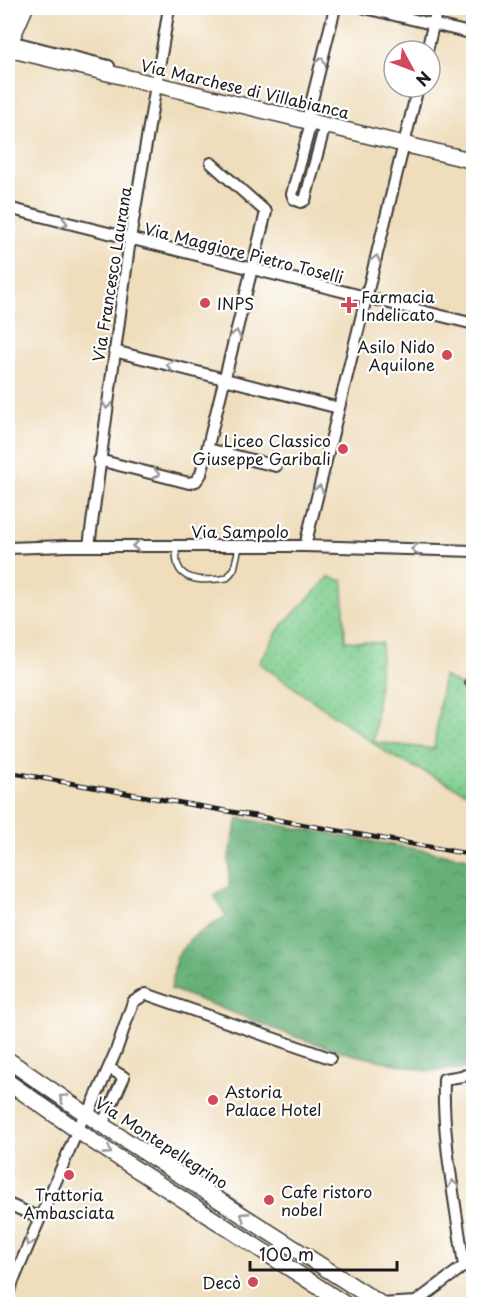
<svg xmlns="http://www.w3.org/2000/svg" width="481" height="1312" font-family="'Playpen Sans',sans-serif">
<defs>
<pattern id="grass-dots" width="8" height="8" patternUnits="userSpaceOnUse" patternTransform="scale(1.5)"><rect width="8" height="8" fill="#7ecd8d"/><path d="M2 2h.1M6 6h.1" fill="none" stroke="#6caf79" stroke-width="1.8" stroke-linecap="round"/></pattern>
<pattern id="forest-crowns" width="20" height="18" patternUnits="userSpaceOnUse" patternTransform="scale(1.5)"><rect width="20" height="18" fill="#66b078"/><path d="M2 6a3 3 0 1 1 6 0M12 15a3 3 0 1 1 6 0" fill="none" stroke="#538e62"/></pattern>
</defs>
<rect width="100%" height="100%" fill="#fff"/>
<filter id="ink" filterUnits="userSpaceOnUse"><feTurbulence type="fractalNoise" baseFrequency=".0167" numOctaves="2"/><feDisplacementMap in="SourceGraphic" scale="12" xChannelSelector="R" yChannelSelector="G"/><feConvolveMatrix kernelMatrix="1 2 1 2 8 2 1 2 1" color-interpolation-filters="sRGB"/></filter>
<filter id="wash" filterUnits="userSpaceOnUse"><feTurbulence type="fractalNoise" baseFrequency=".008" numOctaves="4" result="noise"/><feDisplacementMap in="SourceGraphic" scale="24" xChannelSelector="R" yChannelSelector="G"/><feGaussianBlur stdDeviation="1.35" result="paint"/><feColorMatrix in="noise" values="0 0 0 0 0 0 0 0 0 0 0 0 0 0 0 0 0 1.4 0 .05"/><feComposite in="paint" operator="in"/></filter>
<g filter="url(#wash)">
<rect width="100%" height="100%" fill="#efddbb"/>
<path fill="url(#grass-dots)" stroke="#4d7454" stroke-width="1.5" d="M329 577 343 581 345 641 382 643 374 742 434 749 443 676 473 692V796L392 756 259 663 279 629Z"/>
<path fill="url(#forest-crowns)" stroke="#41664a" stroke-width="1.5" d="M238 818 473 859V1068L427 1071 351 1054 296 1037 171 989 176 957 191 938 226 916 214 895 229 887V856Z"/>
</g>
<g filter="url(#ink)">
<g fill="none" stroke-linecap="round" stroke-linejoin="round">
<defs>
<path id="lane" d="M176 547C176 552 176 561 178 566 185 584 212 580 227 578L234 569 239 547
M8 1101 15 1090"/>
<path id="street" d="M365 8 474 34
M10 41 109 66
M427 51 437 8
M307 120 335 8
M311 122 292 194 294 199 301 202 305 200 325 125
M8 208 474 324
M114 351 339 408
M208 449 276 466
M99 460 189 483 196 481 201 474 266 212 211 163
M89 546 130 239 169 8
M305 546 418 87
M8 548 67 546H305L474 551
M471 682 474 683
M88 1115 116 1051 133 1002 146 994 330 1058
M102 1125 124 1077 109 1068
M8 1204 40 1218
M8 1293 85 1113
M416 1302 464 1266C456 1205 442 1141 444 1079L474 1074
M322 1304 328 1294
M380 1304 416 1302"/>
<path id="secondary" d="M8 47 25 8
M8 49 474 161
M8 1060 102 1125 381 1304
M8 1082 94 1142 345 1304"/>
</defs>
<use href="#lane" stroke="#3c3934" stroke-width="8"/>
<use href="#street" stroke="#3c3934" stroke-width="14"/>
<use href="#secondary" stroke="#3c3934" stroke-width="18"/>
<use href="#lane" stroke="#fff" stroke-width="5"/>
<use href="#street" stroke="#fff" stroke-width="10"/>
<use href="#secondary" stroke="#fff" stroke-width="15"/>
<defs>
<path id="rail" d="M8 772 474 855"/>
</defs>
<use href="#rail" stroke="#1c1c1c" stroke-width="5"/>
<use href="#rail" stroke="#fff" stroke-width="3" stroke-dasharray="9" stroke-linecap="butt"/>
</g>
<defs><path id="oneway-chevron" d="M-2-3.5L2.5 0L-2 3.5" fill="none" stroke-width="1.6" stroke-linecap="round" stroke-linejoin="round" transform="scale(1.5)"/></defs>
<g stroke="#999">
<use href="#oneway-chevron" transform="translate(321 61) rotate(-76)"/>
<use href="#oneway-chevron" transform="translate(64 223) rotate(14)"/>
<use href="#oneway-chevron" transform="translate(376 259) rotate(-76)"/>
<use href="#oneway-chevron" transform="translate(236 334) rotate(-77)"/>
<use href="#oneway-chevron" transform="translate(170 365) rotate(-165)"/>
<use href="#oneway-chevron" transform="translate(107 405) rotate(98)"/>
<use href="#oneway-chevron" transform="translate(156 474) rotate(14)"/>
<use href="#oneway-chevron" transform="translate(319 489) rotate(-76)"/>
<use href="#oneway-chevron" transform="translate(136 546) rotate(-180)"/>
<use href="#oneway-chevron" transform="translate(415 549) rotate(-178)"/>
<use href="#oneway-chevron" transform="translate(63 1098) rotate(-145)"/>
<use href="#oneway-chevron" transform="translate(108 1151) rotate(33)"/>
<use href="#oneway-chevron" transform="translate(453 1184) rotate(-98)"/>
<use href="#oneway-chevron" transform="translate(244 1216) rotate(-147)"/>
<use href="#oneway-chevron" transform="translate(29 1242) rotate(113)"/>
</g>
</g>
<g fill="#d1495b" stroke="#fff" stroke-width="2">
<circle cx="205" cy="303" r="6"/>
<path d="M346 296h6v6h6v6h-6v6h-6v-6h-6v-6h6z"/>
<circle cx="447" cy="355" r="6"/>
<circle cx="343" cy="449" r="6"/>
<circle cx="213" cy="1100" r="6"/>
<circle cx="69" cy="1175" r="6"/>
<circle cx="269" cy="1200" r="6"/>
<circle cx="253" cy="1282" r="6"/>
</g>
<g text-anchor="middle" dominant-baseline="central" stroke-width="4.5" stroke-linejoin="round" paint-order="stroke">
<g font-size="16" fill="#1c1c1c" stroke="#fff">
<text transform="translate(245 88) rotate(13)">Via Marchese di Villabianca</text>
<text transform="translate(244 252) rotate(14)">Via Maggiore Pietro Toselli</text>
<text transform="translate(111 274) rotate(-81)">Via Francesco Laurana</text>
<text x="240" y="531">Via Sampolo</text>
<text transform="translate(162 1142) rotate(33)">Via Montepellegrino</text>
</g>
<g font-size="16" fill="#1c1c1c" stroke="#fff" text-anchor="start">
<text x="361" y="296">Farmacia<tspan x="361" dy="18">Indelicato</tspan></text>
<text x="217" y="303">INPS</text>
<text x="435" y="346" text-anchor="end">Asilo Nido<tspan x="435" dy="18">Aquilone</tspan></text>
<text x="331" y="440" text-anchor="end">Liceo Classico<tspan x="331" dy="18">Giuseppe Garibali</tspan></text>
<text x="225" y="1091">Astoria<tspan x="225" dy="18">Palace Hotel</tspan></text>
<text x="281" y="1191">Cafe ristoro<tspan x="281" dy="18">nobel</tspan></text>
<text x="69" y="1194" text-anchor="middle">Trattoria<tspan x="69" dy="18">Ambasciata</tspan></text>
<text x="241" y="1282" text-anchor="end">Decò</text>
</g>
</g>
<rect width="481" height="1312" fill="none" stroke="#fff" stroke-width="30"/>
<g transform="translate(412 69) rotate(131)"><circle r="28" fill="#ffffff" stroke="#a4a4a4" stroke-width="1.5"/>
<path d="M0-4.5L10 22L0 15L-10 22Z" fill="#d1495b"/>
<text y="-9" font-size="16" font-weight="bold" text-anchor="middle" fill="#1c1c1c">N</text>
</g>
<path d="M250 1261v9h147v-9" fill="none" stroke="#1c1c1c" stroke-width="3"/>
<text x="259" y="1261" font-size="18" fill="#1c1c1c" stroke="#ffffff" stroke-width="4.5" paint-order="stroke">100 m</text>
</svg>
